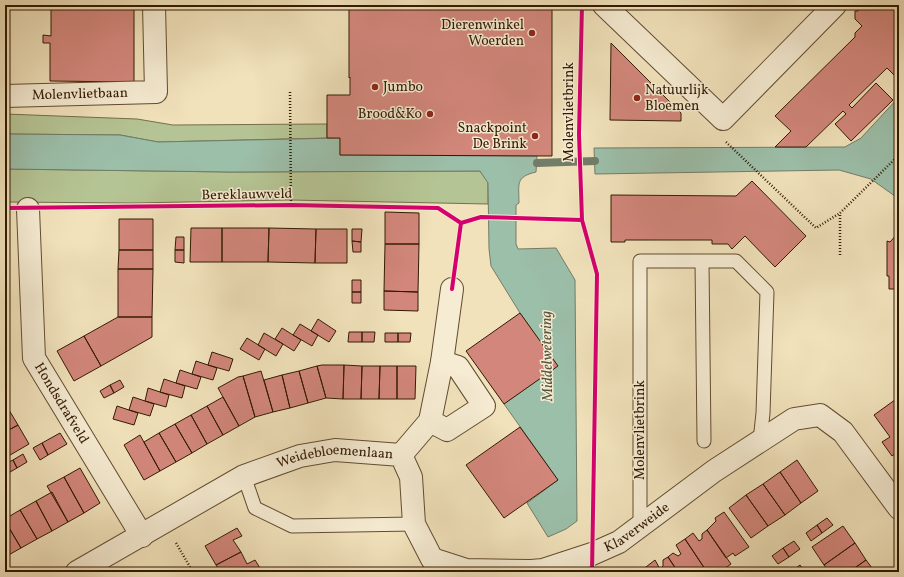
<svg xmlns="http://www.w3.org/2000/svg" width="904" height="577" font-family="Vollkorn,serif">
<rect width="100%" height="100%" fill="#f1e2bb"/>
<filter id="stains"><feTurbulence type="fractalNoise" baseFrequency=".005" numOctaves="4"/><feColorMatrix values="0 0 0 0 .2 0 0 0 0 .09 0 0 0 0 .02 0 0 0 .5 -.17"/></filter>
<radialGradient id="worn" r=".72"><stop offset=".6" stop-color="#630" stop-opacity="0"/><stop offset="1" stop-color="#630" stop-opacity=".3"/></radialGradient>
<path fill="#b5c494" stroke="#746f4b" d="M5 114 137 119 173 125 327 124V138L158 142 120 135 5 134Z
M5 169 231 172 480 171 488 182V204L290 200 133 203 5 202Z"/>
<path fill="#9cbfaa" stroke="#727d67" d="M899 97V199L871 179 839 170 595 174 594 148 845 147 861 138Z
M5 134 120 135 158 142 340 138V155L537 156 536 172C515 177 519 184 519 203L516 205V244L518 249 556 248 575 280 577 521 566 529 548 537 527 503 558 480 504 404 557 366 520 313 491 266 489 249 488 183 480 171 231 172 5 169Z"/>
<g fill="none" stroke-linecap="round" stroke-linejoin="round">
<path stroke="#727d67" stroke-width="8" d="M537 163 595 161"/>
</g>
<path fill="#d3877c" stroke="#321a02" d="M51 5H134V82L50 81V43H43V35L51 36Z
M349 5H552V156L340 155V138H327V95H350V77L349 78Z
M858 5H899V76H895L887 68 849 105 852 108 876 83 893 100 851 141 835 124 846 114 843 111 806 147H775L791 131 775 116 855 37V33L862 26 855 19V11H858Z
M611 43 681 113V121L610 120Z
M752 181 806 236 775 267 745 236 732 249 728 244H712V240H625V242H611V195L736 196Z
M385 212 419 213V244H385Z
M119 219H153V250H119Z
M191 228H222V262H190Z
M222 228H269L268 262H222Z
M269 228 316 229 315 263 268 262Z
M316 229H347V263H315Z
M352 229H362L361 242 352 241Z
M899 232V289H889V276H887V241L890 242Z
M176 237H184V250H175Z
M352 241 361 242V252H353Z
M385 244H419L418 292 384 291Z
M119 250H153V269H118Z
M175 250H184V263L175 262Z
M118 269H153L152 317H118Z
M352 280H361V292H352Z
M384 291 418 292V311L384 310Z
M352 292H361V303H352Z
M520 313 558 366 504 404 466 351Z
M118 317H152V337L101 366 84 336Z
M318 319 336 331 329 342 311 331Z
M300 324 318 335 312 346 293 335Z
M282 328 301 340 294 351 275 339Z
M349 332H362V342H348Z
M362 332H375L374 342H362Z
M264 333 283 344 276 356 258 345Z
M385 333H398V342H385Z
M398 333H411L410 342H398Z
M84 336 101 366 74 381 57 351Z
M247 338 265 349 259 360 240 349Z
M212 352 233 359 229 371 208 365Z
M196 361 217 368 213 380 192 374Z
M322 365H344L343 399 326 398 317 366Z
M344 365 362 366 361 399H343Z
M317 366 326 398 308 403 299 371Z
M362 366H380L379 399H361Z
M380 366H397V399H379Z
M397 366H416L415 399H397Z
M180 370 201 377 197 389 176 383Z
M261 371 273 412 255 417 243 376Z
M299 371 308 403 290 408 282 375Z
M282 375 290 408 273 412 264 380Z
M243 376 255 417 239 426 218 388 238 377Z
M164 379 185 386 182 398 160 392Z
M120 380 124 387 114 393 110 385Z
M110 385 114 393 104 398 100 391Z
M148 388 169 395 166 407 145 401Z
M133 397 154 404 150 416 129 410Z
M223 397 239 426 223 435 207 406Z
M899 397V451L892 456 882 442 890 437 874 415Z
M6 405 18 425 5 432V406Z
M117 406 138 413 134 425 113 419Z
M207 406 223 435 207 444 191 415Z
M191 415 207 444 192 453 175 424Z
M175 424 192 453 176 462 159 433Z
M18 425 29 444 5 458V432Z
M520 427 558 480 504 518 466 465Z
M60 433 67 444 48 455 42 443Z
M159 433 176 462 160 471 144 442Z
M140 435 160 471 144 480 124 445Z
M42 443 48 455 40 460 33 448Z
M23 454 27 462 17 468 13 460Z
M13 460 17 468 5 475V464Z
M797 460 818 491 801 503 780 472Z
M80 468 100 503 84 513 64 477Z
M780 472 801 503 785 515 763 484Z
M64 477 84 513 68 522 47 486Z
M763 484 785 515 768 526 746 495Z
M52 492 68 522 52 531 36 501Z
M746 495 768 526 751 538 729 508Z
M36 501 52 531 37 539 20 510Z
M20 510 37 539 21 548 5 521V519Z
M724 512 749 547 735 556 733 553 726 558 707 530 716 521 715 518Z
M827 518 833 525 822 533 817 525Z
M5 521 21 548 5 557Z
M817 525 822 533 811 541 806 533Z
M843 526 855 543 824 565 812 547Z
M237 528 242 536 233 540 241 552 216 565 205 546Z
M707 530 731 564 720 572H707L685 539 693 533 699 541 702 539V534Z
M685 539 707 572H678L668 557 673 553 678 556 681 554 676 545Z
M794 541 800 549 789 557 783 548Z
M855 543 866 560 849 572H829L824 565Z
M783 548 789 557 778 564 772 556Z
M241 552 247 564 255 560 260 568 252 572H220L216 565Z
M668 557 678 572H649L646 567 655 560 660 569 663 566V560Z
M866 560 875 572H849Z
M800 565 805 572H792V571Z
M646 567 649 572H638Z"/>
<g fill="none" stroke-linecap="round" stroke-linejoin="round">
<defs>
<path id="service" d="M702 261 704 441
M244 476 255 508 292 526 414 524
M640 527V261H736L767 292 763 413 760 441"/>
<g id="minor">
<path d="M604 5 723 119 835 5"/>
<path id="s1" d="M28 209 34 358 142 536"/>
<path d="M430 421 447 430 484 406 458 367 442 362"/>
<path d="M401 455 430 421 442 362 452 289"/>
</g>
<g id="tertiary">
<path id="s2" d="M5 96 156 92 154 5"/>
<path id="s3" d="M77 572 244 476 300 456 335 450 401 455 411 477 414 524 432 559 466 570 531 571 543 570 592 554 619 542 714 471 794 419 820 415 843 432 899 508"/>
</g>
</defs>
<use href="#service" stroke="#624c30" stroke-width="15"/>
<use href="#minor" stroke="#624c30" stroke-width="24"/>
<use href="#tertiary" stroke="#624c30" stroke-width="24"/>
<path stroke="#321a02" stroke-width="2.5" stroke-dasharray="1 2" stroke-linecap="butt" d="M290 92 291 205
M726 142 816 228 840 213
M840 255V213L899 155
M176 543 193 572"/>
<use href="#service" stroke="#f6ecd3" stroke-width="13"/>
<use href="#minor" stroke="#f6ecd3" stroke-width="22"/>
<use href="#tertiary" stroke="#f6ecd3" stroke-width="22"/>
<defs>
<path id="cycleway" d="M582 5 579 134 582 220 597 274 592 572
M5 208 291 205 438 208 461 223
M452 289 461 223 481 217 582 220"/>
</defs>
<use href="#cycleway" stroke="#f6ecd3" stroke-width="6"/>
<use href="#cycleway" stroke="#d6006c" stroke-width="4"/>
</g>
<g fill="#8f2418" stroke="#f6ecd3" stroke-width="1.5">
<circle cx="532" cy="33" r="4"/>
<circle cx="375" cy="87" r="4"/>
<circle cx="637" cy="98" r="4"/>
<circle cx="430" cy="114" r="4"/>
<circle cx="535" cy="136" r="4"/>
</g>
<g text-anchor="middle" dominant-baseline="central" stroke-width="3" stroke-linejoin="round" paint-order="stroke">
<g font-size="14" fill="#321a02" stroke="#f6ecd3" text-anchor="end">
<text x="524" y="25">Dierenwinkel<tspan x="524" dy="16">Woerden</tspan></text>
<text x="383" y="87" text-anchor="start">Jumbo</text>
<text x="645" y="90" text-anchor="start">Natuurlijk<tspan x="645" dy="16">Bloemen</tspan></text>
<text x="422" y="114">Brood&amp;Ko</text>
<text x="527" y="128">Snackpoint<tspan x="527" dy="16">De Brink</tspan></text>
</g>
<g font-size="14" fill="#321a02" stroke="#f6ecd3">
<text stroke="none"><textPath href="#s2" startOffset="75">Molenvlietbaan</textPath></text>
<text transform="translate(569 112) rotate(-90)">Molenvlietbrink</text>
<text transform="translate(247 195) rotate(-1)">Bereklauwveld</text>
<text stroke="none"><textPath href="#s1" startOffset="202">Hondsdrafveld</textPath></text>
<text transform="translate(640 430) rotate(-90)">Molenvlietbrink</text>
<text stroke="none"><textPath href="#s3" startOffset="287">Weidebloemenlaan</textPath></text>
<text stroke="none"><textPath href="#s3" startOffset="681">Klaverweide</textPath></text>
</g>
<g font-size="15" font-style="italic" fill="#57543d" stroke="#f6ecd3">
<text transform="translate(548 356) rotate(-91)">Middelwetering</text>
</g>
</g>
<rect width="904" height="577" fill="none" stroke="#f1e2bb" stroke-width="20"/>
<rect x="6" y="6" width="892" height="565" fill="none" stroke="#321a02" stroke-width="2"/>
<rect x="10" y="10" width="884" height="557" fill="none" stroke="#321a02"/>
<rect width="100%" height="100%" filter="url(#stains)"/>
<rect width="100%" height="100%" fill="url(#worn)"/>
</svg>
